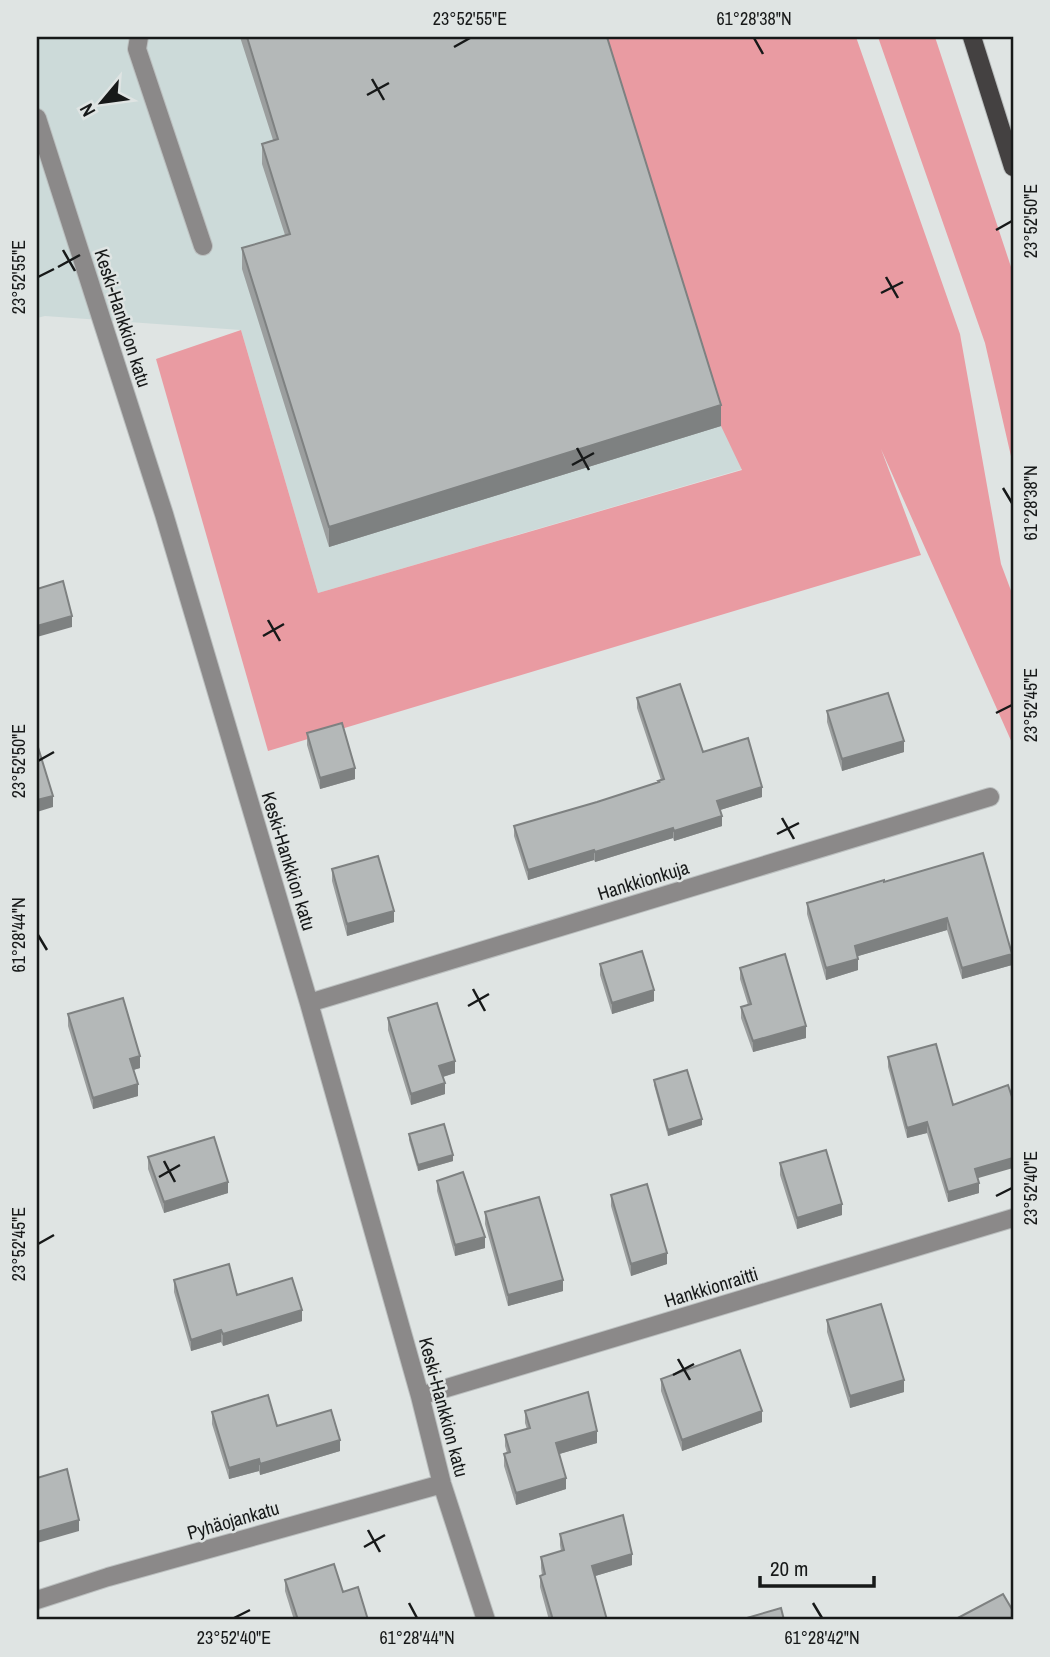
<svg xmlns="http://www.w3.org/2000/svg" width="1050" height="1657" font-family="'Archivo Narrow',sans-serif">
<rect width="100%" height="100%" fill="#dfe4e3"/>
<path fill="#ccdad9" d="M37 37H720L873 431 318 593 241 330 45 316 37 318Z"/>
<path fill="#e99ba2" d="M600 37H856L960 334 1001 564 1013 596V745L881 449 921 555 268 751 156 359 241 330 318 593 742 470 721 426Z
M878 37H935L1013 273V465L985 343Z"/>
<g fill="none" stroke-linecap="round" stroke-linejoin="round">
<defs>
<path id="service" d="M139 37 137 49 203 246"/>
<path id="minor" d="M37 118 164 514 309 1003 420 1396 442 1484 486 1620
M309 1003 990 797
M420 1396 1013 1218
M37 1600 108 1577 442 1484"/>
<path id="primary" d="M972 37 1013 167"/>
</defs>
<use href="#service" stroke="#bbbfbf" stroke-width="20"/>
<use href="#minor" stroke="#bbbfbf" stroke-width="20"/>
<use href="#primary" stroke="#bbbfbf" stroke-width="20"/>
<use href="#service" stroke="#8b8989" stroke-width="18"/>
<use href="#minor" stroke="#8b8989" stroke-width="18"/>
<use href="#primary" stroke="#444141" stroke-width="18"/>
</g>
<path fill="#9b9e9e" d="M240 37H607L721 426 329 547 242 269V248L285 235 262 164V144L273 140Z
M637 698 703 752 762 797 720 810 722 826 674 841 673 838 595 862 594 860 528 880 514 836V826L597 802 658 783 661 780 637 708Z
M827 711 904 752 842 771 827 722Z
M307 733 355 779 320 789 307 745Z
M983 853 1012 965 962 979 947 930 858 956V970L826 980 807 914V903L884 882Z
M332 869 394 922 347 936 332 881Z
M600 964 654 1001 612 1014 600 975Z
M740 968 806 1038 753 1052 741 1018V1007L748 1005 740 979Z
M68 1014 140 1068 133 1070 138 1096 93 1109 68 1026Z
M388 1018 455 1073 443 1077 445 1094 411 1105 388 1030Z
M888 1057 953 1105 978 1178 979 1193 948 1202 927 1133 907 1138 888 1067Z
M654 1080 702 1125 668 1136 654 1085Z
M409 1134 453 1161 418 1171 409 1140Z
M148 1157 228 1193 164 1213 148 1169Z
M780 1163 842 1215 797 1229 780 1175Z
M437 1181 485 1248 455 1256 437 1191Z
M611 1195 667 1264 631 1276 611 1206Z
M485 1212 563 1291 508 1306 485 1224Z
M174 1280 237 1295 302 1321 223 1346 221 1342 191 1351 174 1292Z
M827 1320 904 1392 850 1408 827 1332Z
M661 1379 762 1422 682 1451 661 1391Z
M525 1411 597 1443 559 1454 566 1489 516 1505 504 1466V1454L507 1453 505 1446V1435L527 1429 525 1423Z
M212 1412 277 1426 340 1451 260 1475 259 1471 229 1479 212 1424Z
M560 1534 632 1565 595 1576 607 1620H549L540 1587V1576L542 1575 541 1568V1557L561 1551 560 1545Z
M285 1580 343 1592 368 1620H294L285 1591Z"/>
<path fill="#7e8181" d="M721 405V426L329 547V527Z
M72 616V627L37 637V626Z
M904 741V752L842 771V759Z
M355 768V779L320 789V778Z
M762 787V797L717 811V801Z
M53 796V807L37 812V800Z
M722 816V826L674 841V831Z
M673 828V838L595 862V852Z
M594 850V860L528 880V870Z
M394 911V922L347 936V924Z
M947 918V930L855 957V946Z
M1012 954V965L962 979V968Z
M858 959V970L826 980V968Z
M654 990V1001L612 1014V1003Z
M806 1026V1038L753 1052V1041Z
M140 1056V1068L130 1071V1059Z
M455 1061V1073L439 1078V1066Z
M445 1083V1094L411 1105V1094Z
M138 1084V1096L93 1109V1098Z
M702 1119V1125L668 1136V1130Z
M927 1122V1133L907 1138V1128Z
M453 1155V1161L418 1171V1165Z
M1013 1158V1168L975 1179V1169Z
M228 1182V1193L164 1213V1202Z
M979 1183V1193L948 1202V1192Z
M842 1204V1215L797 1229V1218Z
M485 1237V1248L455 1256V1245Z
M667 1253V1264L631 1276V1264Z
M563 1280V1291L508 1306V1295Z
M302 1310V1321L223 1346V1334Z
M221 1330V1342L191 1351V1340Z
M904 1380V1392L850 1408V1396Z
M762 1411V1422L682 1451V1440Z
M597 1431V1443L556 1455V1443Z
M340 1440V1451L260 1475V1464Z
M259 1459V1471L229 1479V1468Z
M566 1478V1489L516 1505V1493Z
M79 1520V1531L37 1543V1532Z
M632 1554V1565L592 1577V1566Z"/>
<path fill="#b4b8b8" stroke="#7e8181" stroke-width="2" d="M247 37H607L721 405 329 527 242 248 290 234 262 144 278 139Z
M63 581 72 616 37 626V589Z
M680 684 703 752 748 738 762 787 717 801 722 816 674 831 673 828 595 852 594 850 528 870 514 826 597 802 659 782 658 781 664 779 637 698Z
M888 693 904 741 842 759 827 711Z
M342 723 355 768 320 778 307 733Z
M37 744 53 796 37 800Z
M983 853 1012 954 962 968 947 918 855 946 858 959 826 968 807 903 884 880V882Z
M378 856 394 911 347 924 332 869Z
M642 951 654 990 612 1003 600 964Z
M785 954 806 1026 753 1041 741 1007 751 1004 740 968Z
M123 998 140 1056 130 1059 138 1084 93 1098 68 1014Z
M437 1003 455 1061 439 1066 445 1083 411 1094 388 1018Z
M936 1044 953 1105 1008 1085 1013 1100V1158L975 1169 979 1183 948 1192 927 1122 907 1128 888 1057Z
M687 1070 702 1119 668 1130 654 1080Z
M444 1124 453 1155 418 1165 409 1134Z
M214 1137 228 1182 164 1202 148 1157Z
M826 1150 842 1204 797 1218 780 1163Z
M463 1172 485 1237 455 1245 437 1181Z
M647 1184 667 1253 631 1264 611 1195Z
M539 1197 563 1280 508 1295 485 1212Z
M229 1264 237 1295 292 1278 302 1310 223 1334 221 1330 191 1340 174 1280Z
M881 1304 904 1380 850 1396 827 1320Z
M740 1350 762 1411 682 1440 661 1379Z
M588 1392 597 1431 556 1443 566 1478 516 1493 504 1454 510 1452 505 1435 530 1428 525 1411Z
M268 1395 277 1426 331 1410 340 1440 260 1464 259 1459 229 1468 212 1412Z
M67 1469 79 1520 37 1532V1478Z
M623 1515 632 1554 592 1566 607 1620H553L540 1576 545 1574 541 1557 564 1550 560 1534Z
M334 1564 343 1592 358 1587 368 1620H298L285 1580Z
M1003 1594 1013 1611V1620H954Z
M781 1608 784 1620H740Z"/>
<path fill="none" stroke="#171919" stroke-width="2.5" d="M754 38 763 54M454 47 470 38M372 79 384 100M367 95 389 83M996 230 1012 221M63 250 75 271M58 267 80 255M38 277 54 269M886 277 898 298M881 293 903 282M577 448 589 470M572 465 594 453M1003 488 1012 503M268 620 280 641M263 636 284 624M996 713 1012 705M38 761 54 752M782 818 794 839M777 834 799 823M38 935 47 950M473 989 485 1011M468 1006 489 994M164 1161 175 1182M159 1177 180 1165M996 1196 1012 1188M38 1244 54 1235M678 1359 690 1380M673 1375 694 1364M368 1530 380 1552M364 1547 385 1535M409 1603 417 1618M813 1603 822 1618M234 1618 250 1610"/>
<g text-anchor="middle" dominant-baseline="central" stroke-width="5" stroke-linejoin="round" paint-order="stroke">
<g font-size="19" fill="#171919" stroke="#dfe4e3">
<text transform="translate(123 318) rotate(72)">Keski-Hankkion katu</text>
<text transform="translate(289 861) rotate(73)">Keski-Hankkion katu</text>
<text transform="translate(643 880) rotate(-17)">Hankkionkuja</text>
<text transform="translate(711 1287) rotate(-17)">Hankkionraitti</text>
<text transform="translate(444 1407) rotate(75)">Keski-Hankkion katu</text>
<text transform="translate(233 1520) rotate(-16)">Pyhäojankatu</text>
</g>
</g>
<rect width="1050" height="1657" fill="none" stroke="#dfe4e3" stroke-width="77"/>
<g transform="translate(102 102) rotate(241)" stroke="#dfe4e3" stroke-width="5" paint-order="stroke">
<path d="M0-5L12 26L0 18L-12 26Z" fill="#171919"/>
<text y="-10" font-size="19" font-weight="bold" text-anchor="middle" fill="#171919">N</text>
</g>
<path d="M760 1576v10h114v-10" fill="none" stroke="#171919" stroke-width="3.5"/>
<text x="770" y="1576" font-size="21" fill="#171919" stroke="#dfe4e3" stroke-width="5" paint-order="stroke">20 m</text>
<rect x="38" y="38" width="974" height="1580" fill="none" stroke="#171919" stroke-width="2.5"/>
<g font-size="18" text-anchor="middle" fill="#171919">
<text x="470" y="25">23°52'55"E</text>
<text x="754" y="25">61°28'38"N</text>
<text transform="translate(1031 221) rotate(-90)" y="6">23°52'50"E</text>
<text transform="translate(19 277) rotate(-90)" y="6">23°52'55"E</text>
<text transform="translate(1031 503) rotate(-90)" y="6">61°28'38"N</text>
<text transform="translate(1031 705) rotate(-90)" y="6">23°52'45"E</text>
<text transform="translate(19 761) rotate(-90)" y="6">23°52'50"E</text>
<text transform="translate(19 935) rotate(-90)" y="6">61°28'44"N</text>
<text transform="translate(1031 1188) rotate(-90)" y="6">23°52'40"E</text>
<text transform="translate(19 1244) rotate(-90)" y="6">23°52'45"E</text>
<text x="234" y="1644">23°52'40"E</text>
<text x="417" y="1644">61°28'44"N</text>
<text x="822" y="1644">61°28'42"N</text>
</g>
</svg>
